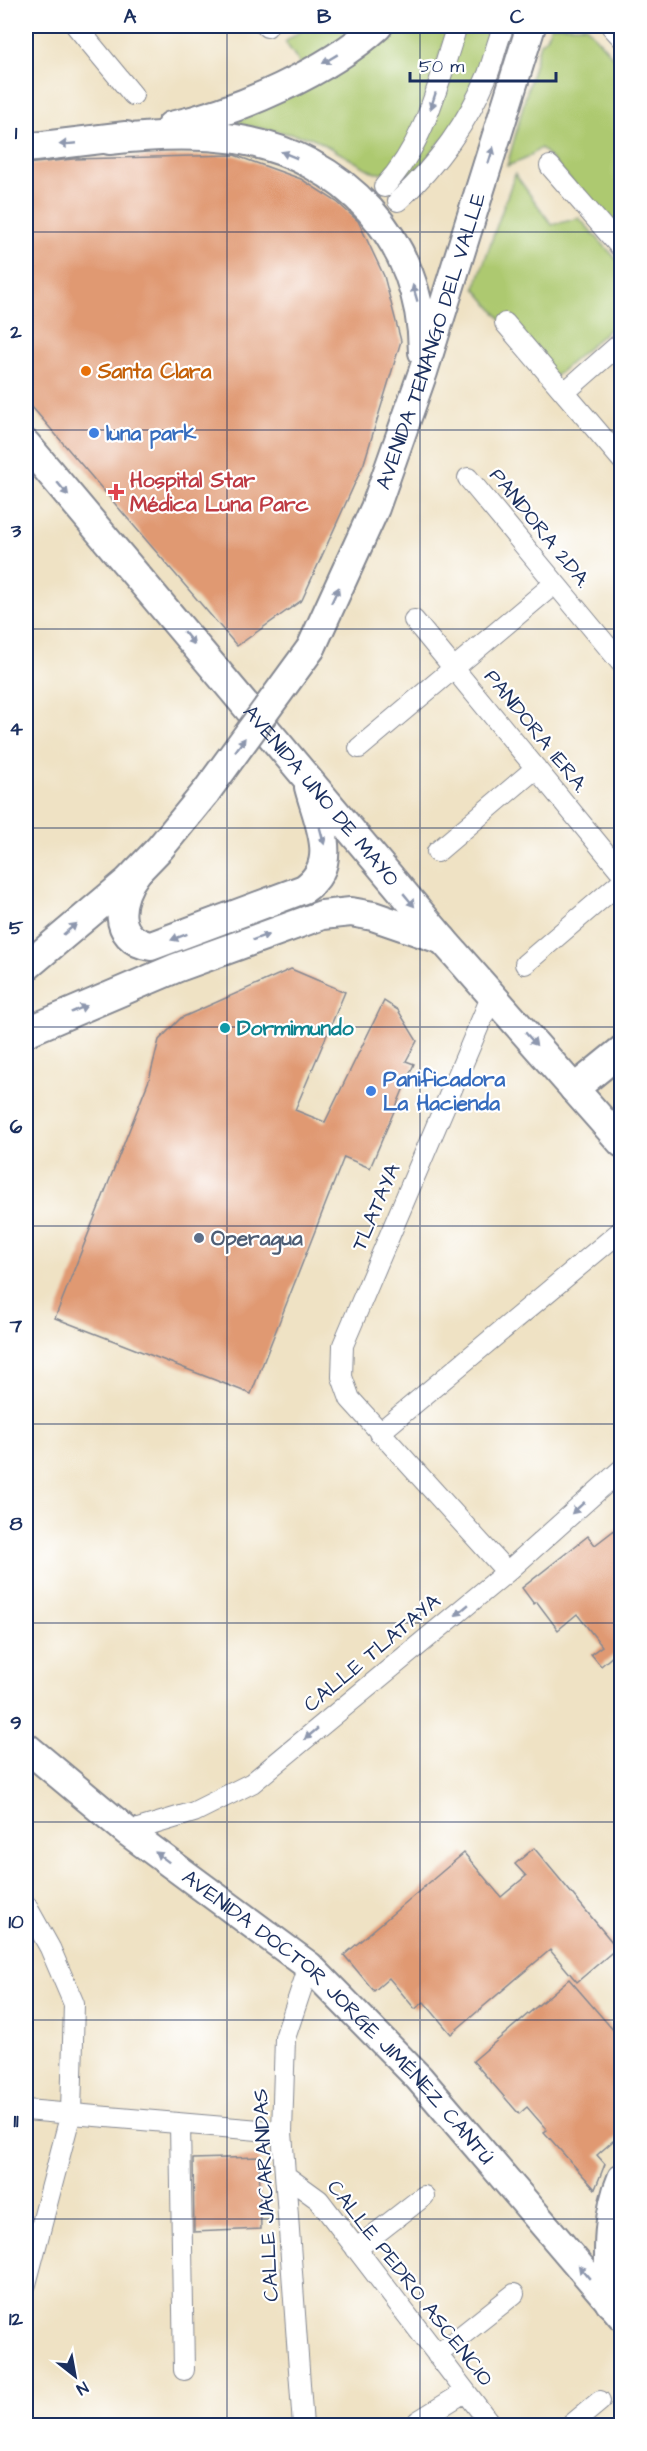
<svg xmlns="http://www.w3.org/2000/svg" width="647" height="2451" font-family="'Architects Daughter',sans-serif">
<rect width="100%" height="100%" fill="#fff"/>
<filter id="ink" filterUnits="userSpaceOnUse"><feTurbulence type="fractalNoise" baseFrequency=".0167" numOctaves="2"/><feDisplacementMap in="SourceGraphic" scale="12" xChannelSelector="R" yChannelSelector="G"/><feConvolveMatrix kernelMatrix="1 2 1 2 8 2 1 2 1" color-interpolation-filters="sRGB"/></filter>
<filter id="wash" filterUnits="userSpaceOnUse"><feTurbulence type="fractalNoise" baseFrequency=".008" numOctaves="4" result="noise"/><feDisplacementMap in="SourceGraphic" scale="24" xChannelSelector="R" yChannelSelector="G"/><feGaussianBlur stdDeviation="1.35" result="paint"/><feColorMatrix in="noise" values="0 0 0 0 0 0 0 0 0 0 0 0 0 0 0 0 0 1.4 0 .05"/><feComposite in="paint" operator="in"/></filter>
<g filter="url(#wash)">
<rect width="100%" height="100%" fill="#efe2c4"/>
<path fill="#adc970" stroke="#647c67" stroke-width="1.5" d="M308 26H372L304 69 285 42Z
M387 26H450L411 138 385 172 375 173 313 138 235 124Z
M462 26H502L461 118 402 187 397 182Z
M551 26H586L621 66V235L541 148 523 160 507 166 540 43 546 38Z
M515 174 552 225 579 218 621 264V319L551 380 475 288Z"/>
<g id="blocks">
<path fill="#e09972" d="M234 155 301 179 337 202 358 221 384 276 401 341 364 463 302 600 237 646 26 400V164L73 159Z
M291 969 345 992 295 1110 325 1122 384 1001 398 1010 417 1041 406 1061 414 1064 370 1168 344 1157 251 1394 55 1318 149 1080 159 1040 181 1018Z
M621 1525V1649L601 1666 591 1654 602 1646 577 1614 558 1630 537 1602 534 1604 522 1588 588 1536 595 1545Z
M534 1848 617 1948 577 1982 550 1950 451 2034 424 2002 415 2009 389 1978 374 1991 344 1955 464 1853 501 1897 526 1876 515 1864Z
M569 1979 621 2039V2134L597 2155 605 2164 595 2189 544 2132 547 2130 527 2107 519 2114 473 2061Z
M259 2157 261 2229 194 2232 193 2159Z"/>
</g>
</g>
<g filter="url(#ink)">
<use href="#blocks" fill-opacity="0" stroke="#858891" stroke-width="1.5"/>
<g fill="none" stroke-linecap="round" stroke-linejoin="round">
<defs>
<path id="street" d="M76 26 133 95
M266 26 267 27
M611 26 622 38
M550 166 622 249
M384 187C426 142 438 83 457 26
M398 201C436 166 468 122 488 74 494 58 497 41 504 26
M505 323 622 460
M565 392 622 342
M468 478 622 664
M414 620 622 873
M359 748 554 584
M437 852 536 768
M525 964 622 881
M492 995 343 1345 342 1377 350 1399 507 1572
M379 1433 622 1230
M128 1832 194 1812 252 1783 507 1572 622 1469
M26 1905 50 1948 74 2004 71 2113 26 2284
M26 2110 282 2132
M180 2124 184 2370
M286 2176 319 2200 492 2426
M356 2249 424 2196
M437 2355 514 2294
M418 2421 465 2392
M303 2426 282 2132 285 2038 309 1966
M570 2426 600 2401"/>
<g id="secondary">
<path d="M171 126C239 111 327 72 378 26"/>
<path d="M109 140C151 135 194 133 236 139 345 157 422 240 423 352"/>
<path d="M26 148 126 136"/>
<path id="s1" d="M26 444 443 940 622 1143"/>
<path id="s2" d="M311 648 375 508 423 372 531 26"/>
<path d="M137 872C117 897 111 940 151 946L304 889C341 864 318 822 309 787"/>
<path d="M26 967 128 881 160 848 206 792"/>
<path d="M26 1032 176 968 322 915 351 912 373 916 443 940"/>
<path d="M574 1089 622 1050"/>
<path id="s3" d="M26 1747 128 1832 309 1966 419 2078 622 2316"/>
<path d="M610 2303C609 2260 605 2218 622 2178"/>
</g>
</defs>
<use href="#street" stroke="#858891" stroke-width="22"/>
<use href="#secondary" stroke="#858891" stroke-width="32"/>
<use href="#street" stroke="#fff" stroke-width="20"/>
<use href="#secondary" stroke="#fff" stroke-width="28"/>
<defs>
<path id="secondary-bridge" d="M206 792 311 648"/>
</defs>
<use href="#secondary-bridge" stroke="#858891" stroke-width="32" stroke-linecap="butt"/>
<use href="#secondary-bridge" stroke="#fff" stroke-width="28"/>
</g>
<defs><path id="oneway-solid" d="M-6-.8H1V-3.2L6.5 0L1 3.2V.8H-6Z" transform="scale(1.5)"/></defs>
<g fill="#8d97ae">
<use href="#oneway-solid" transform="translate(330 59) rotate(149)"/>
<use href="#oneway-solid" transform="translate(433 101) rotate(108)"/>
<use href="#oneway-solid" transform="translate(68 144) rotate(175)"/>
<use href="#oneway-solid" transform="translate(289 155) rotate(-158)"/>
<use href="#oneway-solid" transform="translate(491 155) rotate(-73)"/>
<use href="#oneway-solid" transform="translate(415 293) rotate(-106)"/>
<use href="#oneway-solid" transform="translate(63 489) rotate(50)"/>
<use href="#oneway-solid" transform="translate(335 595) rotate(-65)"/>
<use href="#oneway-solid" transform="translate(189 638) rotate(50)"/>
<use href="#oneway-solid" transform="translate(240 745) rotate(-54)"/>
<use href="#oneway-solid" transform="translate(322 836) rotate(75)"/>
<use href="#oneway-solid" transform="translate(409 900) rotate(50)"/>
<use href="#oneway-solid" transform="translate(70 929) rotate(-40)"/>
<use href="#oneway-solid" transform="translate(179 937) rotate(159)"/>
<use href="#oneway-solid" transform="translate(261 937) rotate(-20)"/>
<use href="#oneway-solid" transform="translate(79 1009) rotate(-23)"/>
<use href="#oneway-solid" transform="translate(531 1039) rotate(49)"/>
<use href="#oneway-solid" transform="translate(578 1508) rotate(138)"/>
<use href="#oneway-solid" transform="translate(462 1610) rotate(140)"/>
<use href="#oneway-solid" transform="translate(311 1734) rotate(140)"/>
<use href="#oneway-solid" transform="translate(162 1857) rotate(-143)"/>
<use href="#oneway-solid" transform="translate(584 2272) rotate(-130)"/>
</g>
</g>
<path fill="none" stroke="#1b2f5e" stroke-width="1.5" stroke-opacity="0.55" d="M227 26V2426M420 26V2426M26 232H622M26 430H622M26 629H622M26 828H622M26 1027H622M26 1226H622M26 1424H622M26 1623H622M26 1822H622M26 2020H622M26 2219H622"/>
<circle fill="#e8710a" stroke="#fff" stroke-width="2" cx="86" cy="371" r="6"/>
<g fill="#3f7fe0" stroke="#fff" stroke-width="2">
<circle cx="94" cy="433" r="6"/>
<circle cx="371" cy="1091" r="6"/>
</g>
<path fill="#e0444e" stroke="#fff" stroke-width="2" d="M113 483h6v6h6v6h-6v6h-6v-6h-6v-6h6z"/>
<circle fill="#0f9aa8" stroke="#fff" stroke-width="2" cx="225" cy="1028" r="6"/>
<circle fill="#5c6f8a" stroke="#fff" stroke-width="2" cx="199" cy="1238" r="6"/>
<g text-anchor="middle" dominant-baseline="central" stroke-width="4.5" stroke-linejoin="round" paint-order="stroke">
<g font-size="21" fill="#1b2f5e" stroke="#fff">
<text stroke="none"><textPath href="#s2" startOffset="330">AVENIDA TENANGO DEL VALLE</textPath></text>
<text transform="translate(540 528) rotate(51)">PANDORA 2DA.</text>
<text transform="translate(536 731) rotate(51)">PANDORA 1ERA.</text>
<text stroke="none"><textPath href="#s1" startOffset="459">AVENIDA UNO DE MAYO</textPath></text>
<text transform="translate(376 1207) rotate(-67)">TLATAYA</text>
<text transform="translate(372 1653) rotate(-40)">CALLE TLATAYA</text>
<text stroke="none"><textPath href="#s3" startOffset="414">AVENIDA DOCTOR JORGE JIMÉNEZ CANTÚ</textPath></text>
<text transform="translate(266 2195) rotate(-93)">CALLE JACARANDAS</text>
<text transform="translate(410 2283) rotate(52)">CALLE PEDRO ASCENCIO</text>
</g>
<g font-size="21" font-weight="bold" fill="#c56008" stroke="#fff" text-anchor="start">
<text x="98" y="371">Santa Clara</text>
</g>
<g font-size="21" font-weight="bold" fill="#366cbe" stroke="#fff" text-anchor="start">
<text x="106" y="433">luna park</text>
<text x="383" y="1079">Panificadora<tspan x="383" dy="24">La Hacienda</tspan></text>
</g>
<g font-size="21" font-weight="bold" fill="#be3a42" stroke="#fff" text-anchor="start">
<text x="130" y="480">Hospital Star<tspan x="130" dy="24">Médica Luna Parc</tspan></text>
</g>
<g font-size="21" font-weight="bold" fill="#0d838f" stroke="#fff" text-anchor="start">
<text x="237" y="1028">Dormimundo</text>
</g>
<g font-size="21" font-weight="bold" fill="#4e5e75" stroke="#fff" text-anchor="start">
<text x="211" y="1238">Operagua</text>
</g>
</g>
<rect width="647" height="2451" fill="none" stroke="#fff" stroke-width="66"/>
<g transform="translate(75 2376) rotate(149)" stroke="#ffffff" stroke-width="4.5" paint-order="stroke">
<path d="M0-4.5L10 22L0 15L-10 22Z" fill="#1b2f5e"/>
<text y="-9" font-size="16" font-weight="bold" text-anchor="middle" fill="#1b2f5e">N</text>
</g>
<path d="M410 72v9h146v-9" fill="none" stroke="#1b2f5e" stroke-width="3"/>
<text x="419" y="72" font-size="18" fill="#1b2f5e" stroke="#ffffff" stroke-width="4.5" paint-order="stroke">50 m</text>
<rect x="33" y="33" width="581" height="2385" fill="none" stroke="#1b2f5e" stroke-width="2"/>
<g font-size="20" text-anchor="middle" font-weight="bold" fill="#1b2f5e">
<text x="130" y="23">A</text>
<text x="324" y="23">B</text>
<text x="517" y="23">C</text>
<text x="16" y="139">1</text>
<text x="16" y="338">2</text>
<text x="16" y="537">3</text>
<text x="16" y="735">4</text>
<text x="16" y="934">5</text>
<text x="16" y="1133">6</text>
<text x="16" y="1332">7</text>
<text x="16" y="1530">8</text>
<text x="16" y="1729">9</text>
<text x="16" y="1928">10</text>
<text x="16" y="2127">11</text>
<text x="16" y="2325">12</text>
</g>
</svg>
